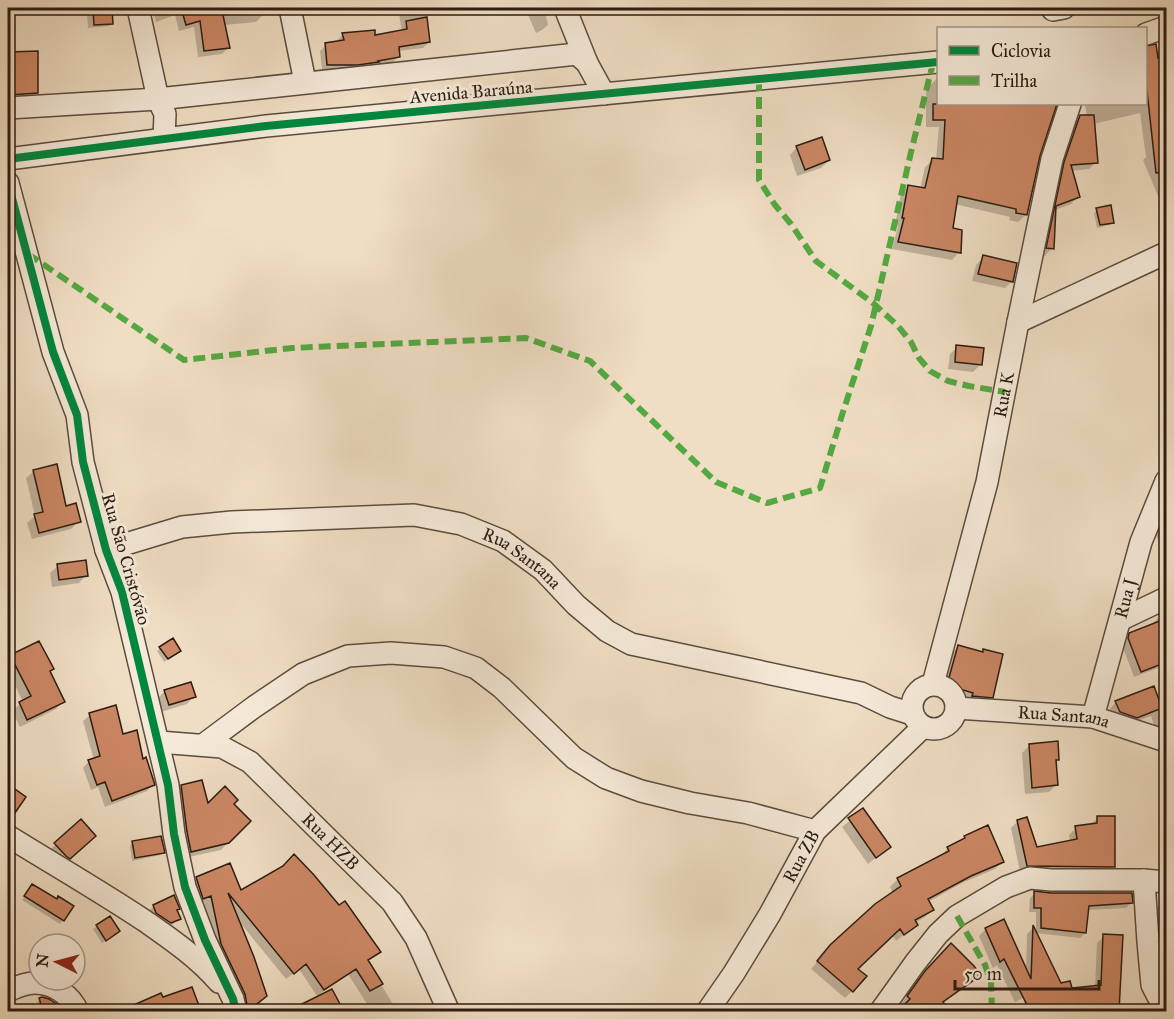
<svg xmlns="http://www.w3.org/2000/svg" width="1174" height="1019" font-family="'IM FELL Great Primer',serif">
<rect width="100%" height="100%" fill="#f0dec4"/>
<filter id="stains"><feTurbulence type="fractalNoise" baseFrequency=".00333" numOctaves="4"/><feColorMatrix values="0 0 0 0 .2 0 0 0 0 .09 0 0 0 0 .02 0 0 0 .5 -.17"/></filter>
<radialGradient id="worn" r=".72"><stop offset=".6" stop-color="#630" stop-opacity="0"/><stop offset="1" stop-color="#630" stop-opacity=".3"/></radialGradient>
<path fill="#0003" d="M110 8 112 23 109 26 88 28 87 15 90 11Z
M155 8H263V15L256 22 224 25 229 47 222 54 198 57 194 27 179 31 175 15 156 22 153 10Z
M398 8H424L429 42 423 48 398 51 399 56 393 62 351 70H322L320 51 326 45 338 43 337 40 343 35 374 37 402 32Z
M525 8H544L548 25 542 30 536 33Z
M1166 47V198L1160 201 1143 160 1146 157 1140 113 1093 124 1096 162 1089 169 1071 171 1078 197 1071 204 1055 210 1052 248 1045 256 1040 255 1057 171 1073 125 1080 117H1087L1085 104H1146V51L1155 48 1156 51Z
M8 53 37 93 30 100 8 101Z
M938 77V104H1055L1038 156 1026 215 1018 222 1009 220 1010 217 955 204 951 230 959 252 952 260 892 249 898 226 895 225 901 194 908 187 920 189 925 167 933 160H936L939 127H926V90Z
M797 147 829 160 821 168 797 176 790 155Z
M1097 210 1113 222 1109 225 1097 228 1094 213Z
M984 257 1012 281 1005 288 972 281 976 265Z
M957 347 981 364 973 372 948 369 950 354Z
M34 471 65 508 79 521 71 529 32 539 27 523 35 516 26 478Z
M1166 524V559L1155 533Z
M58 566 86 575 79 583 52 587 50 573Z
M1166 615V665L1134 677 1122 645 1123 642 1130 634 1150 626 1158 618Z
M958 647 981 653 984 651 992 697 985 705 940 693 951 654Z
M160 648 176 654 164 662 157 651Z
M11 656 49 672 63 701 56 709 20 727 12 711 23 702 8 671V660Z
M165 691 194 696 187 704 161 712 157 699Z
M1116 702 1159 705 1166 703V728L1156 731 1151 716 1129 724 1113 719 1110 709Z
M90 715 122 735 142 761 153 784 147 791 105 807 98 787 91 790 83 768 89 761 94 760 83 721Z
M1030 745 1058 759 1055 762 1056 785 1049 792 1025 794 1022 753Z
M182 786 207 806 232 804 249 821 221 850 184 858 174 793Z
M863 810 889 847 868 864 842 827Z
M1098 818 1113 867 1107 874 1020 872 1011 828 1018 821 1036 849 1070 842 1069 835 1076 828 1091 824Z
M80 821 86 844 62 866 48 852Z
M965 837 1003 861 995 869 962 883 928 902 932 909 925 917 915 923 916 925 896 941 892 935 856 969 852 991 845 998 811 969 823 955 893 893 890 887 898 879 942 857 941 856 948 848 959 843Z
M133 842 163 852 160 855 132 861 130 846Z
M197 878 240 893 379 951 367 962 398 1012H372L348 974 317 996 299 969 286 979 238 920 258 1002 247 1012H241L215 951 204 902 196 905 190 885Z
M32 885 63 920 60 924 22 900Z
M1035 893 1131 903 1126 908 1087 910 1085 933 1080 938 1036 933V912H1029L1030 898Z
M173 897 175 911 179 918 171 926 162 930 146 914 153 907Z
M1162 902 1166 903V965L1155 963 1154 910Z
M97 926 114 934 102 943 93 929Z
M1033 928 1060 984 1071 990 1095 987 1097 943 1104 936H1122L1117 1012H1026L1024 1006 1025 997 1015 1002 997 965 993 968 979 936 986 929 1026 969 1027 934Z
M951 945 979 975 972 982 942 1003 949 1012H900L904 1007 901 1004 918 980Z
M332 991 342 1012H292L318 998Z
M40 999 58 1007 59 1012H37L35 1005Z
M162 999 198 1007 206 1004 209 1012H131L136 1006Z
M124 1007 125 1011 127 1010V1012H108Z"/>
<path fill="#cc8765" stroke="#2b1b10" stroke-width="1.5" d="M105 8H112L113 24 94 25 93 9Z
M181 8H232L233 12 223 15 230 48 204 51 200 21 186 25Z
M427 17 430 42 399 47 400 57 378 61 379 62 358 65H327L325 43 344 40 342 33 375 30V35L407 29 406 21Z
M1156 44 1158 58 1167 56V172L1156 173 1146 82V46Z
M38 51V93L9 95 8 52Z
M933 104H1057L1040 156 1027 215 1016 213V209L958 196 953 228 962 230 961 253 898 242 904 218H902L908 185 925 188 932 158 943 159 945 120H933Z
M1080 115H1094L1098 163 1071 165 1080 197 1056 206 1054 249 1046 248 1064 162Z
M822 137 830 160 805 170 796 146Z
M1111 205 1114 223 1100 225 1096 208Z
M983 255 1017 263 1013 282 978 274Z
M956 345 984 348 982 365 955 362Z
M57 464 66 506 76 503 81 522 39 533 34 514 43 512 33 470Z
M86 560 88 576 59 580 57 564Z
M1167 618V662L1141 672 1128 638 1129 633Z
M173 638 181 651 168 659 159 647Z
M39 641 54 669 50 671 65 702 27 720 19 702 31 696 10 655Z
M958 645 983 652V649L1003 654 993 698 972 696 973 693 947 685Z
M191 682 196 697 169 705 164 690Z
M1154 686 1162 708 1137 718 1120 712 1115 701Z
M116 705 123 734 137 730 143 759 146 757 155 785 112 801 105 782 97 785 88 760 100 756 89 713Z
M1058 741 1059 760H1056L1058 785 1032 788 1029 744Z
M202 780 208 803 225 786 238 800 234 804 251 821 229 843 191 852 187 832 181 785Z
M8 784 26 797 8 823Z
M863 808 891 847 876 858 848 818Z
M1097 816H1115V867L1027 866 1017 820 1027 817 1037 847 1077 839 1075 826 1097 823Z
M81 819 96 836 70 859 66 856 54 843Z
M988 825 1004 862 971 876 928 899 934 910 915 920 918 925 904 935 900 929 858 969 867 976 853 992 817 961 830 945 875 904 901 886 897 878 949 851 947 847 965 838 964 836Z
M161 836 165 853 135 858 132 841Z
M294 854 314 875 339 905 345 901 381 952 368 960 383 984 370 991 356 969 324 990 306 964 294 974 228 893 254 957 267 996 248 1011 245 994 221 944 211 896 203 899 196 877 230 863 241 890 283 866Z
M32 884 57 899 58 896 74 906 64 921 24 896Z
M1034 891 1051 893H1132L1133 903 1089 906 1086 933 1041 928V908H1034Z
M174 895 180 909 177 910 181 919 171 923 156 913 153 905Z
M110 916 120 931 106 941 96 925Z
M1004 919 1031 979 1033 925 1061 983 1070 981 1072 988 1101 985 1103 934 1123 935 1119 1011H1030L1004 959 1000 962 985 928Z
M951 943 974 966 981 975 943 1002 951 1011H898L910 999 907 996 925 971Z
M192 987 201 1011H120L161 993 163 997Z
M332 989 341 1006 330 1011H288Z
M42 997 49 999 58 1005 61 1011H43L39 998Z"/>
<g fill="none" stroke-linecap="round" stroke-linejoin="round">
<defs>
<g id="minor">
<path d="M138 8 158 99 165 114 164 139"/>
<path d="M290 8 305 82"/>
<path d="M565 8 587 63"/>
<path d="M1053 10 1064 8"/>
<path d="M1146 34 1166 27"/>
<path d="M8 108 158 99 577 54 587 63 604 94"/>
<path d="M8 159 266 126 938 62"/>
<path d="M8 183 53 352 77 415 83 462 106 550 122 592 168 785 174 834 185 887 205 940 233 999 236 1012"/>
<path d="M1018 322 1166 253"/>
<path id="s1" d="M106 550 182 527 232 522 414 515 461 524 503 541 543 570 576 605 607 631 631 644 861 693 890 707 912 714"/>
<path d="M1120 620 1166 598"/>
<path id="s2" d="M933 684 987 482 1018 322 1052 159 1070 104"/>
<circle cx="934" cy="707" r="22"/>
<path id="s3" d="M956 708 1093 717 1166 741"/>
<path id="s4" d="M1093 717 1141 542 1166 481"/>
<path id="s5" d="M159 742 222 747 250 762 392 902 416 938 449 1012"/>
<path d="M203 745 254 707 303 674 348 656 391 653 444 657 476 668 502 688 574 758 606 778 641 791 690 803 748 813 815 831"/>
<path d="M8 836C53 864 100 891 145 921 172 940 197 957 219 982"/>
<path d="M1144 880 1148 942 1152 985 1166 1012"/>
<path d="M8 991C16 987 26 983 35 983 53 983 71 995 78 1012"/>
<path id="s6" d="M707 1012 734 973 770 914 815 831 923 727"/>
<path d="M880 1012 915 963 938 934 957 916 1006 887 1030 878 1051 880H1144L1166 882"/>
</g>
</defs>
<use href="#minor" stroke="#5c4c3d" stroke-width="24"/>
<use href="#minor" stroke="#f5ead9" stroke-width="21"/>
<path stroke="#54a942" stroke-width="6" stroke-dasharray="12 6" stroke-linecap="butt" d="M759 79V180L775 205 791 224 816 261 873 303 898 326 911 342 919 358 930 371 948 381 969 386 1005 392
M28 254 184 360 292 348 526 338 590 361 716 482 767 503 820 488 842 415 871 326 912 148 933 63
M957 916 985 965 991 982 992 1012"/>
<defs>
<path id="cycleway" d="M8 159 266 126 938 62
M8 183 53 352 77 415 83 462 106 550 122 592 168 785 174 834 185 887 205 940 233 999 236 1012"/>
</defs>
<use href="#cycleway" stroke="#f5ead9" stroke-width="11"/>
<use href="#cycleway" stroke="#00873e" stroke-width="8"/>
</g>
<g text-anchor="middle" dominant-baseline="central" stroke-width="6" stroke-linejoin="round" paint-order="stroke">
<g font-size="18" fill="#2b1b10" stroke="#f5ead9">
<text transform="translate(471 92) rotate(-5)">Avenida Baraúna</text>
<text stroke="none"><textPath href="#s2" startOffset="298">Rua K</textPath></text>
<text transform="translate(126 559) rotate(74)">Rua São Cristóvão</text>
<text stroke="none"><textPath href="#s1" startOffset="430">Rua Santana</textPath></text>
<text stroke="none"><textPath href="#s4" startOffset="123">Rua J</textPath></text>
<text stroke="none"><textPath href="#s3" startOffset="108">Rua Santana</textPath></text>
<text stroke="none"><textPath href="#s5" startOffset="208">Rua HZB</textPath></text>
<text stroke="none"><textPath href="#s6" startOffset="182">Rua ZB</textPath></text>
</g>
</g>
<rect width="1174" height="1019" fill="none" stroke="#f0dec4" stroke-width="30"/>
<rect x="9" y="9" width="1156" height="1001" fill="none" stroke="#2b1b10" stroke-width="3"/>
<rect x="15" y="15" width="1144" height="989" fill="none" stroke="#2b1b10" stroke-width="1.5"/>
<rect x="937" y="27" width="210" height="78" fill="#f5ead9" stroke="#a49789" stroke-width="1.5"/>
<rect x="949" y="46" width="30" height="9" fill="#00873e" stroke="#a49789" stroke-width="1.5"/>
<text x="991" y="57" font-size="18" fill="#2b1b10">Ciclovia</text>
<rect x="949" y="76" width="30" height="9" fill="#54a942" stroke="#a49789" stroke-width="1.5"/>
<text x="991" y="87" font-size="18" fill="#2b1b10">Trilha</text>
<g transform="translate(57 962) rotate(276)"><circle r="28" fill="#f5ead9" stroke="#a49789" stroke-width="1.5"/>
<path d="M0-4.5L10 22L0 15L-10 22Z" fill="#8f2418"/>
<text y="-9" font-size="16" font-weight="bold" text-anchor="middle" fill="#2b1b10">N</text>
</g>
<path d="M955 980v9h144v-9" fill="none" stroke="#2b1b10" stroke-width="3"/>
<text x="964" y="980" font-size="18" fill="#2b1b10" stroke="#f5ead9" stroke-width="4.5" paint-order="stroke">50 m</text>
<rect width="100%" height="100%" filter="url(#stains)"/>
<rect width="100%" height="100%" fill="url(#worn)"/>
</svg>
